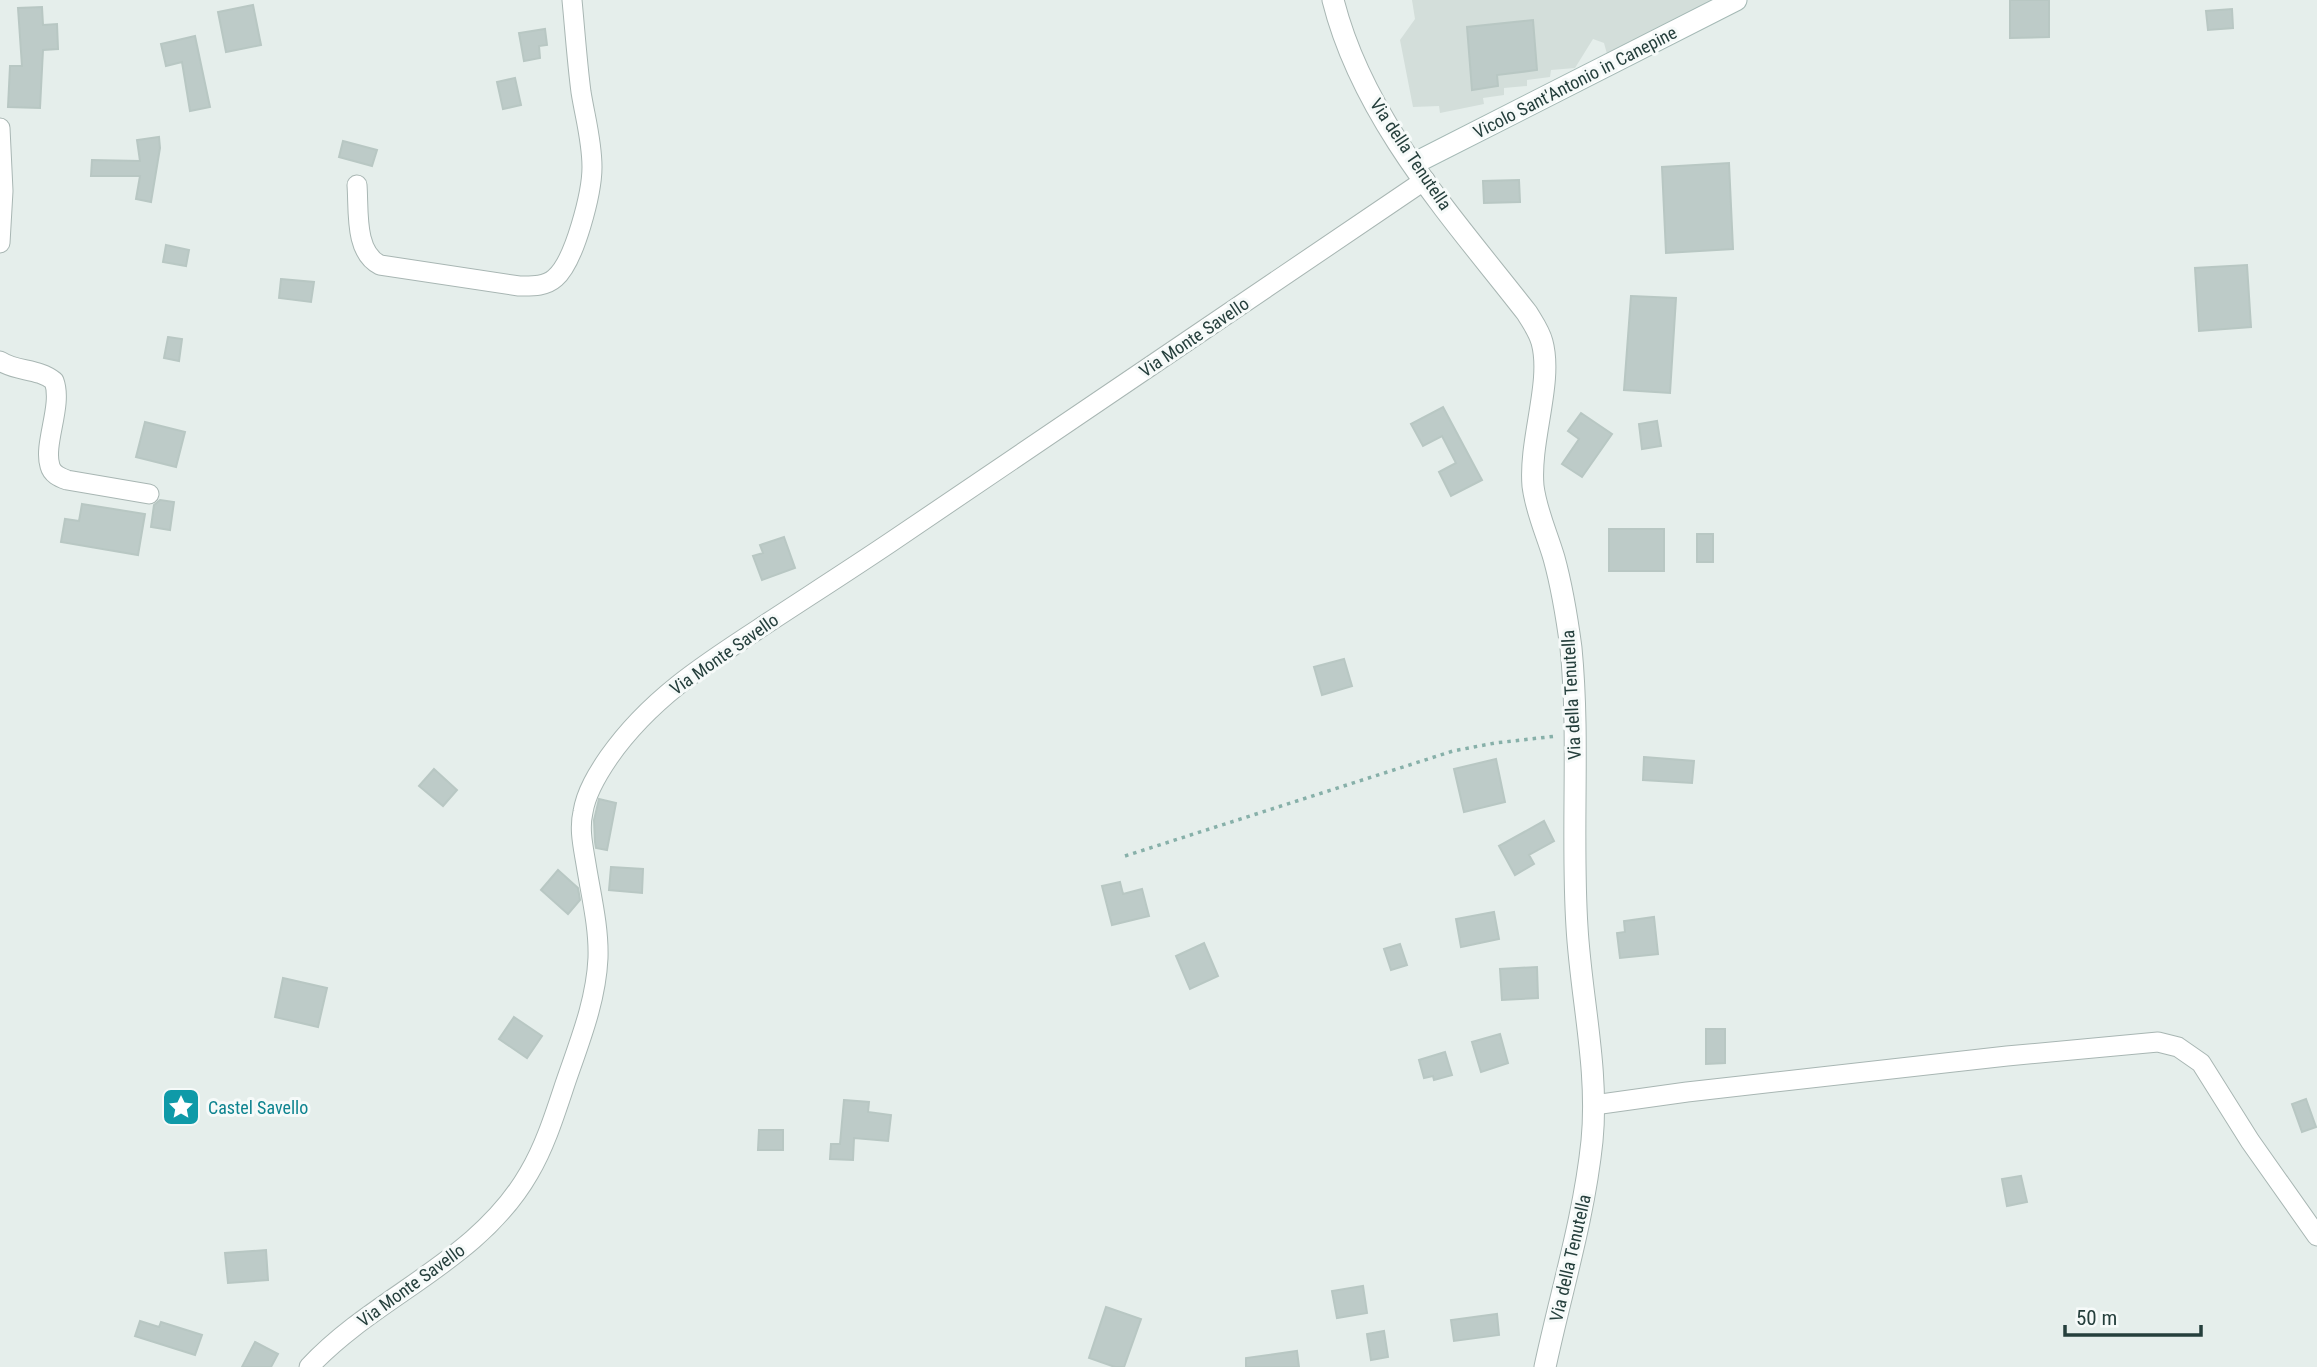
<svg xmlns="http://www.w3.org/2000/svg" width="2317" height="1367" font-family="'Roboto Condensed',sans-serif">
<rect width="100%" height="100%" fill="#e5eeeb"/>
<path fill="#d3deda" d="M1412 0H1715L1607 54 1604 43 1593 39 1575 68 1551 70 1550 77 1527 80V86L1504 88V95L1483 98 1484 104 1440 113 1439 106 1413 107 1400 40 1415 19Z"/>
<path fill="#bdcbc8" stroke="#b8c7c3" stroke-width="2" d="M2010 0H2049V37L2010 38Z
M253 5 261 45 226 52 218 12Z
M42 7 43 25 57 24 58 49 43 50 40 108 8 107 10 66H22L18 8Z
M2232 9 2233 28 2208 30 2206 11Z
M1533 20 1537 70 1497 75 1498 86 1472 90 1467 27Z
M545 29 547 45 539 46 540 58 524 61 519 33Z
M195 36 210 107 190 111 182 62 166 66 161 44Z
M515 78 521 105 503 109 497 82Z
M159 137 160 148 151 202 136 199 140 176H91L92 160 140 161 137 140Z
M343 141 377 150 372 166 339 157Z
M1729 163 1733 249 1666 253 1662 167Z
M1519 180 1520 202 1484 203 1483 181Z
M166 245 189 250 186 266 163 262Z
M2247 265 2251 327 2199 331 2195 268Z
M281 279 314 282 311 302 279 298Z
M1631 296 1676 298 1670 393 1624 390Z
M168 337 182 339 179 361 164 358Z
M1443 407 1482 480 1451 496 1439 472 1456 463 1442 436 1423 446 1411 424Z
M1581 413 1612 434 1582 477 1562 464 1579 439 1568 431Z
M1657 421 1661 446 1642 449 1639 424Z
M145 422 185 432 176 467 136 457Z
M160 500 174 502 170 530 151 527 154 505Z
M82 504 145 514 138 555 61 542 65 519 79 521Z
M1609 529H1664V571H1609Z
M1697 534H1713V562H1697Z
M784 537 795 568 762 580 753 556 763 553 760 545Z
M1344 659 1352 686 1322 695 1314 667Z
M1644 757 1694 761 1692 783 1643 780Z
M1496 759 1505 802 1464 812 1454 769Z
M434 769 457 790 443 806 419 786Z
M599 799 616 803 607 850 596 848 595 842 594 820Z
M1544 821 1554 841 1529 855 1534 864 1515 875 1499 846Z
M611 867 643 869 642 893 609 890Z
M558 870 578 888 580 900 568 914 541 890Z
M1120 882 1123 894 1142 889 1149 916 1112 925 1102 886Z
M1494 912 1499 939 1461 947 1456 919Z
M1654 917 1658 954 1620 958 1617 933 1625 932 1624 921Z
M1204 943 1218 976 1190 989 1176 956Z
M1400 944 1407 965 1391 970 1384 949Z
M1537 967 1538 998 1502 1000 1500 969Z
M283 978 327 988 318 1027 275 1017Z
M514 1017 542 1036 527 1058 499 1039Z
M1706 1029H1725V1063L1706 1064Z
M1500 1034 1508 1063 1481 1072 1472 1042Z
M1445 1052 1452 1075 1434 1080 1433 1076 1424 1078 1419 1060Z
M2306 1099 2316 1127 2302 1132 2292 1104Z
M844 1100 869 1102 868 1112 891 1115 888 1141 854 1138 853 1160 830 1159 831 1144H840Z
M759 1130H783V1150H758Z
M2021 1176 2027 1202 2007 1206 2002 1179Z
M266 1250 268 1280 228 1283 225 1253Z
M1363 1286 1367 1313 1337 1318 1332 1291Z
M1106 1307 1141 1319 1124 1367H1115L1089 1358Z
M1497 1314 1499 1335 1454 1341 1451 1320Z
M140 1321 159 1327 161 1322 202 1335 195 1355 135 1336Z
M1384 1331 1388 1357 1371 1360 1367 1334Z
M255 1342 278 1354 271 1367H242Z
M1297 1351 1299 1367H1246V1358Z"/>
<g fill="none" stroke-linecap="round" stroke-linejoin="round">
<defs>
<path id="minor" d="M0 128 3 191 0 243
M357 185C359 210 354 252 380 265L519 286C531 286 545 287 555 278 575 261 592 192 592 167 592 141 585 117 581 92 577 61 575 31 572 0
M0 361C17 372 38 368 54 381 63 405 43 444 50 466 52 474 59 477 67 480L149 494
M1594 1105 1687 1092 2007 1056 2158 1042 2178 1047 2201 1063 2250 1141 2317 1236
M309 1367C376 1295 478 1262 529 1173 545 1146 555 1114 565 1084 579 1043 596 1002 598 958 599 927 591 895 586 864 583 846 579 829 583 812 586 792 598 773 609 757 649 700 703 665 760 628 804 599 848 571 891 542 1070 422 1246 300 1425 180"/>
<path id="tertiary" d="M1333 0C1363 120 1453 218 1527 313 1533 323 1539 331 1542 342 1553 382 1529 440 1533 486 1536 511 1547 534 1554 558 1562 587 1567 618 1571 648 1580 740 1571 834 1577 927 1581 998 1599 1069 1592 1141 1584 1218 1561 1292 1545 1367"/>
<path id="secondary" d="M1413 164 1736 0"/>
</defs>
<use href="#minor" stroke="#a8b6b3" stroke-width="21"/>
<use href="#tertiary" stroke="#a8b6b3" stroke-width="23"/>
<use href="#secondary" stroke="#a4b9b5" stroke-width="23"/>
<path stroke="#87b0a9" stroke-width="3.5" stroke-dasharray="3.5 5" stroke-linecap="butt" d="M1125 856 1453 751 1495 743 1557 736"/>
<use href="#minor" stroke="#fff" stroke-width="19"/>
<use href="#tertiary" stroke="#fff" stroke-width="21"/>
<use href="#secondary" stroke="#fff" stroke-width="21"/>
</g>
<defs>
<symbol id="sight-square" viewBox="-11 -11 22 22"><rect x="-9" y="-9" width="18" height="18" rx="4" fill="#0f9aa8" stroke="#f6faf9"/><path d="M0-6L1.8-2.2L6-1.7L2.9 1.2L3.7 5.4L0 3.3L-3.7 5.4L-2.9 1.2L-6-1.7L-1.8-2.2Z" fill="#fff"/></symbol>
</defs>
<g fill-rule="evenodd">
<use href="#sight-square" x="159" y="1085" width="44" height="44"/>
</g>
<g text-anchor="middle" dominant-baseline="central" stroke-width="6" stroke-linejoin="round" paint-order="stroke">
<g font-size="18" fill="#253f3c" stroke="#f6faf9">
<text transform="translate(1575 82) rotate(-27)">Vicolo Sant'Antonio in Canepine</text>
<text transform="translate(1411 154) rotate(56)">Via della Tenutella</text>
<text transform="translate(1194 337) rotate(-34)">Via Monte Savello</text>
<text transform="translate(724 654) rotate(-35)">Via Monte Savello</text>
<text transform="translate(1571 695) rotate(-93)">Via della Tenutella</text>
<text transform="translate(1570 1258) rotate(-77)">Via della Tenutella</text>
<text transform="translate(411 1285) rotate(-36)">Via Monte Savello</text>
</g>
<g font-size="18" fill="#0d838f" stroke="#f6faf9" text-anchor="start">
<text x="208" y="1107">Castel Savello</text>
</g>
</g>
<path d="M2065 1325v10h136v-10" fill="none" stroke="#253f3c" stroke-width="3.5"/>
<text x="2076" y="1325" font-size="21" fill="#253f3c" stroke="#f6faf9" stroke-width="5" paint-order="stroke">50 m</text>
</svg>
